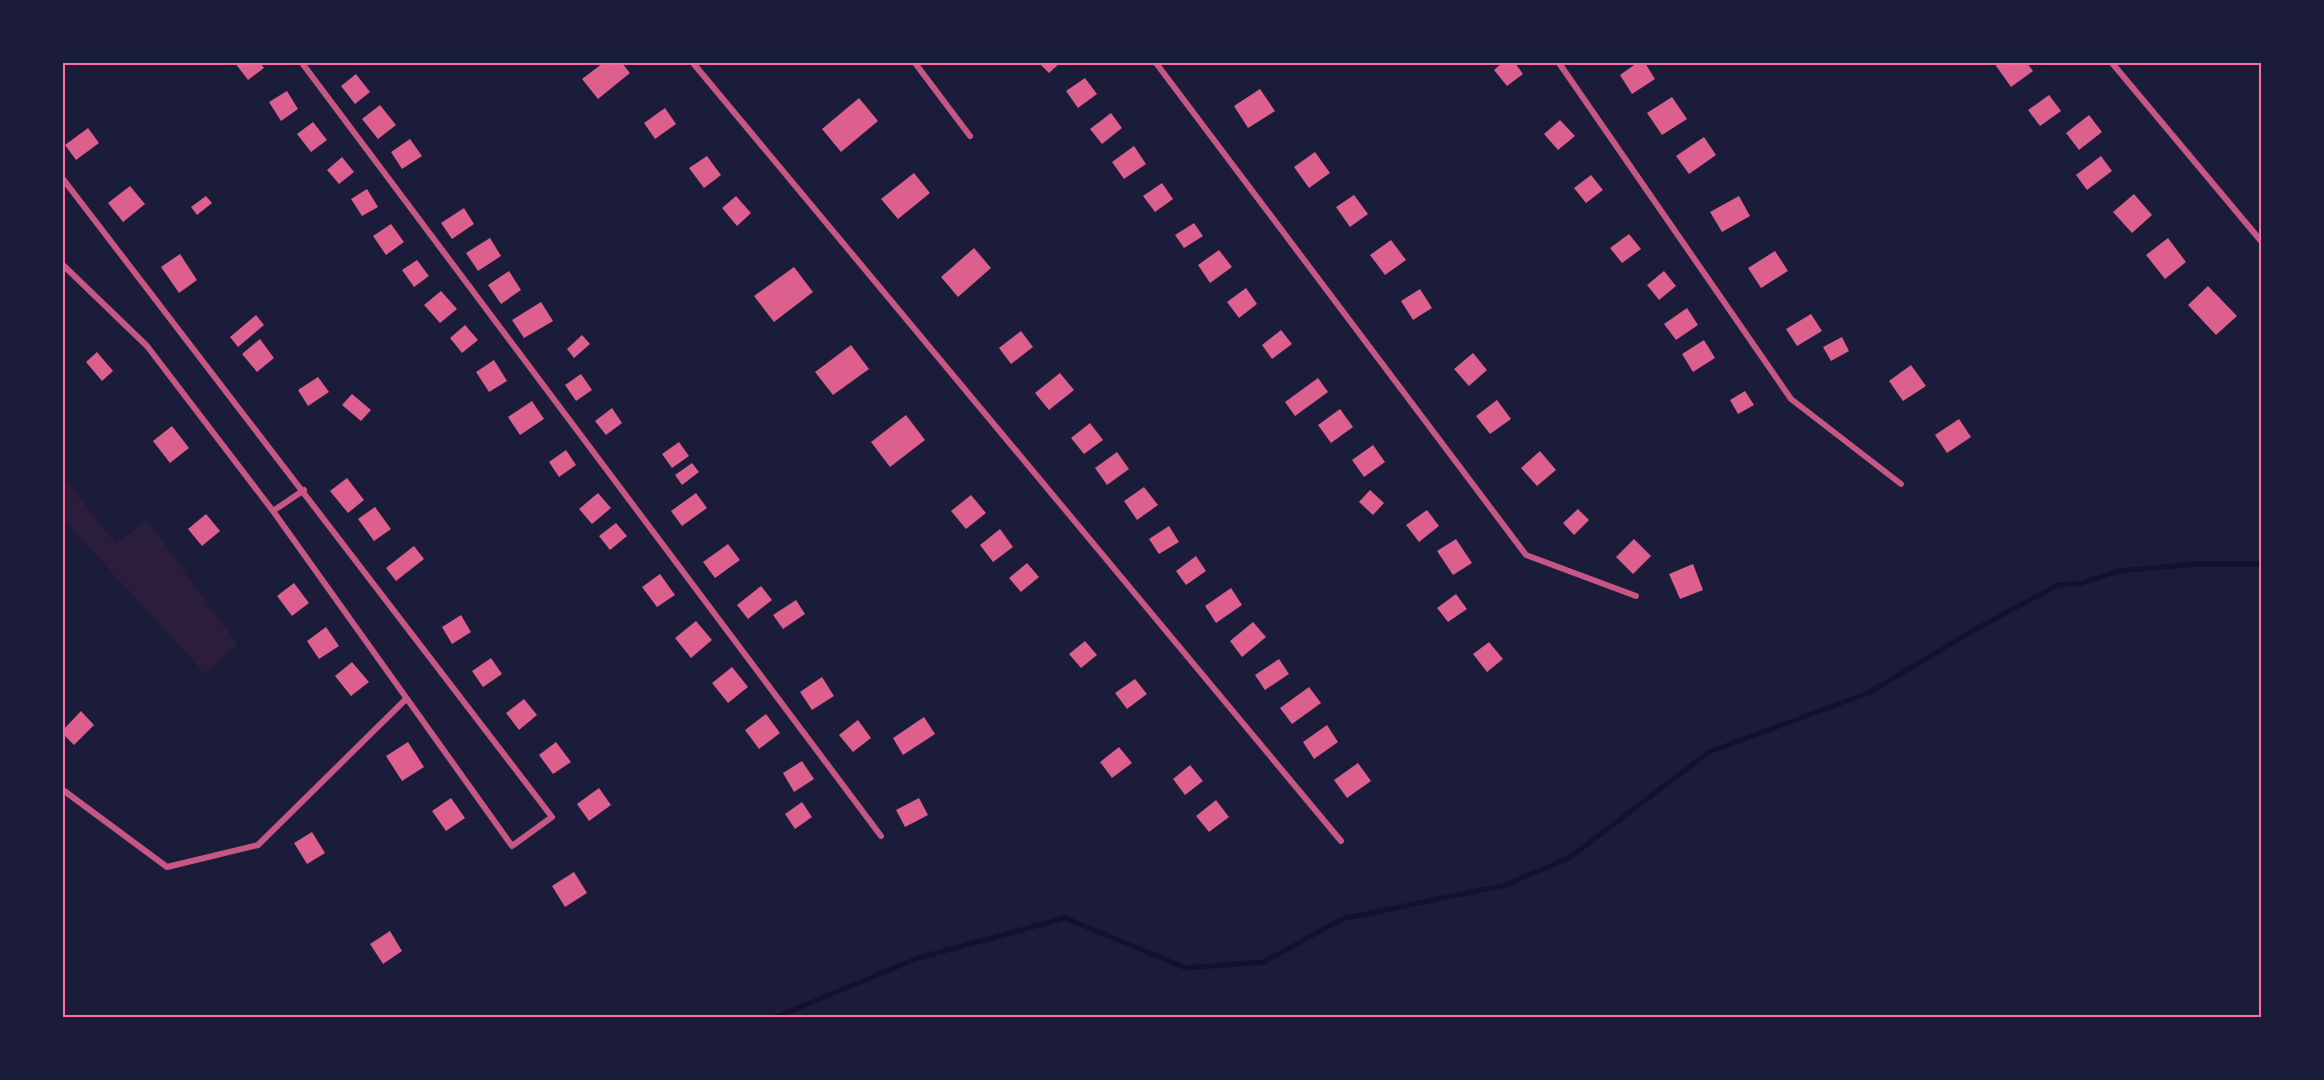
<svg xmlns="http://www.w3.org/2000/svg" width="2324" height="1080" font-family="Ubuntu,sans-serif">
<rect width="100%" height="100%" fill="#1b1b3a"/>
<path fill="#2a1e3b" d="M63 477 116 544 147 520 237 644 206 675 63 519Z"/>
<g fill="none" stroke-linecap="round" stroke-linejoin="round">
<path stroke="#12122b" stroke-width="5" d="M776 1017 918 958 1065 918 1186 968 1264 962 1342 919 1505 885 1569 858 1709 752 1868 693 1976 629 2058 585 2082 583 2118 571 2196 564H2261"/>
</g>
<path fill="#dd5f8e" d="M235 63H260L264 68 248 80Z
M603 63H622L630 73 598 99 582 79Z
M1039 63H1060L1049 73Z
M1502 63H1515L1523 74 1507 86 1494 70Z
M1637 63H1645L1655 79 1632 94 1620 75Z
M1994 63H2027L2033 71 2011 87Z
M356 74 370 92 355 104 341 86Z
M1085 78 1097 94 1078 108 1066 91Z
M1260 89 1275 111 1248 128 1234 106Z
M287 91 298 109 281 121 269 102Z
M2049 95 2061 111 2040 126 2028 110Z
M1672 97 1687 119 1662 135 1647 113Z
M859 98 878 121 841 152 822 129Z
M380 105 396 125 378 139 362 119Z
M665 108 676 124 655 139 644 123Z
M1111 113 1122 128 1102 144 1090 129Z
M2089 115 2102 132 2079 150 2066 133Z
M1560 120 1575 136 1558 150 1544 134Z
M313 122 327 140 311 152 297 134Z
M88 128 99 143 76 160 65 145Z
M1704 137 1716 155 1689 174 1676 156Z
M410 139 422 156 402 169 391 152Z
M1134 146 1146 164 1124 179 1112 162Z
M1315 152 1330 173 1309 188 1294 167Z
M707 156 721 175 704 188 689 168Z
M2101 156 2112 171 2087 190 2076 175Z
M342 157 354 172 339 184 327 170Z
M914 173 930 193 898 219 881 199Z
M1591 175 1603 190 1586 203 1574 188Z
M1162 183 1173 199 1155 212 1143 196Z
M130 186 145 204 123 222 108 203Z
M367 189 378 207 362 216 351 199Z
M2134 194 2152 215 2132 233 2113 212Z
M1354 195 1368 214 1350 227 1336 207Z
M206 196 212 203 197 215 191 207Z
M736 196 751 213 737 226 722 208Z
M1739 196 1750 216 1722 232 1710 212Z
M464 208 474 224 452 239 441 223Z
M1194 223 1203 236 1184 248 1175 235Z
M391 224 404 242 386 255 373 236Z
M1629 234 1641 249 1622 263 1610 248Z
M490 238 501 256 478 271 466 253Z
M2168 238 2186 262 2165 279 2146 255Z
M1391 240 1406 260 1385 275 1370 255Z
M974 248 991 268 958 297 941 277Z
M1219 250 1232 267 1210 283 1198 265Z
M1775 251 1788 271 1761 288 1748 268Z
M180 254 197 280 179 293 161 267Z
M417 260 429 276 414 287 402 270Z
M794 267 813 292 774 322 754 296Z
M509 271 521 290 501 304 488 285Z
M1664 271 1676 286 1659 300 1647 285Z
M2208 286 2237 316 2216 335 2188 305Z
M1246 288 1257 304 1239 318 1227 302Z
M1420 289 1432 308 1413 320 1401 301Z
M441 291 457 309 440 323 424 305Z
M541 302 553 321 524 338 512 320Z
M1687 308 1698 325 1676 340 1664 324Z
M1811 314 1822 331 1797 346 1786 329Z
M256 315 264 325 238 347 230 337Z
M465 325 478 340 462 353 450 338Z
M1281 330 1292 344 1272 359 1262 345Z
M1021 331 1033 347 1011 364 999 348Z
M582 335 590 344 574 358 567 349Z
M1842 337 1849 351 1831 361 1823 347Z
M260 339 274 358 257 372 242 354Z
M1704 340 1715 358 1693 372 1682 354Z
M851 345 869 369 833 395 815 372Z
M97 352 113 371 102 381 86 362Z
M1473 353 1487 370 1469 386 1454 369Z
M494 360 507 381 489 392 476 372Z
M1911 365 1926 386 1903 401 1889 381Z
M1060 373 1074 390 1049 410 1035 393Z
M581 374 592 390 576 401 565 385Z
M318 377 329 392 308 406 298 390Z
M1318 378 1328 392 1295 416 1285 402Z
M1745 391 1754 405 1738 414 1730 400Z
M352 394 371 410 361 421 342 405Z
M1497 400 1511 419 1490 434 1476 416Z
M532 401 544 419 520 435 508 417Z
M612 408 622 423 606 435 595 421Z
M1340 409 1353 427 1331 443 1318 425Z
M906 415 925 440 890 467 871 442Z
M1959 419 1971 437 1947 453 1935 435Z
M1090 423 1103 440 1084 454 1071 438Z
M172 426 189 448 170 463 153 441Z
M679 442 689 456 672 468 662 454Z
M1373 445 1385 462 1364 477 1352 460Z
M566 450 576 465 559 477 549 462Z
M1540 451 1556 470 1537 486 1521 468Z
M1117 452 1129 469 1107 485 1095 468Z
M692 463 699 472 682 485 675 475Z
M347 478 364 500 348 513 330 491Z
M1144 487 1158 505 1137 520 1124 501Z
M1370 490 1384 503 1373 515 1359 502Z
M598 493 611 508 592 524 579 509Z
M696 493 707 508 682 526 671 511Z
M971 495 986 513 966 529 951 511Z
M375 507 391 529 374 541 358 519Z
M1578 509 1589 520 1574 535 1563 523Z
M1427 510 1439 526 1419 542 1406 525Z
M206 514 220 531 202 546 188 529Z
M616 523 627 536 610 550 599 536Z
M1169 526 1179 542 1159 554 1149 539Z
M1000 529 1013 547 993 562 980 545Z
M1456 539 1472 563 1453 575 1437 551Z
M1634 539 1651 556 1633 574 1616 557Z
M728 544 740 560 715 578 703 562Z
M414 546 424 559 396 581 386 568Z
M1196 556 1206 571 1186 585 1176 571Z
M1027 563 1039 577 1021 592 1009 578Z
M1693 564 1703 590 1680 599 1669 574Z
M660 574 675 595 657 607 642 587Z
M294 583 309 603 292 616 277 596Z
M761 586 772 600 748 619 737 605Z
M1231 588 1242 605 1216 623 1205 606Z
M1456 594 1467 609 1448 622 1437 608Z
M796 600 805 614 783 629 773 615Z
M461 615 471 632 452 644 442 627Z
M696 621 712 640 691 658 675 638Z
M1253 622 1266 637 1242 657 1230 641Z
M326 627 339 646 319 659 307 641Z
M1085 641 1097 655 1081 668 1069 654Z
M1489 642 1503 659 1487 672 1473 654Z
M491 658 502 674 483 687 472 671Z
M1279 659 1289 674 1265 690 1255 675Z
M352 662 369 682 351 696 335 676Z
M732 667 748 687 728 703 712 683Z
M822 677 834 696 812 710 800 692Z
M1135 679 1147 694 1127 709 1115 693Z
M1309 687 1321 703 1292 724 1280 708Z
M524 699 537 715 519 730 506 713Z
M81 711 94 725 74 745 63 734V730Z
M766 714 780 733 759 749 745 730Z
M924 717 935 734 903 755 893 738Z
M858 720 871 738 853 752 839 735Z
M1327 725 1338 742 1314 759 1303 742Z
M408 742 424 767 402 781 386 756Z
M556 742 571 762 553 774 539 755Z
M1119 747 1132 763 1112 778 1100 762Z
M802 761 814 779 794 792 783 773Z
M1358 763 1371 781 1347 798 1334 780Z
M1190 765 1203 781 1185 795 1173 779Z
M599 788 611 805 589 821 577 804Z
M451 798 465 818 446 831 432 811Z
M919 798 928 815 905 827 896 810Z
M1216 800 1229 817 1209 832 1196 816Z
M802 802 812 817 795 829 785 814Z
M312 832 325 853 307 864 294 843Z
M574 872 587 893 565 907 552 886Z
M390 931 402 951 383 964 370 944Z"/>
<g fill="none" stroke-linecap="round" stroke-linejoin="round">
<path stroke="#c65784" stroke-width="6" d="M302 63 881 836
M693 63 1341 841
M915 63 970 136
M1156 63 1526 555 1636 596
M1559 63 1791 399 1901 484
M2112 63 2261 241
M63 179 552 817 512 846 273 511 147 346 63 265
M273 511 304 490
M63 790 167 867 258 845 406 699"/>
</g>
<rect width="2324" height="1080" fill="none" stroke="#1b1b3a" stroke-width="129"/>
<rect x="64" y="64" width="2196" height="952" fill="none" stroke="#ff6b9d" stroke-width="2"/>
</svg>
